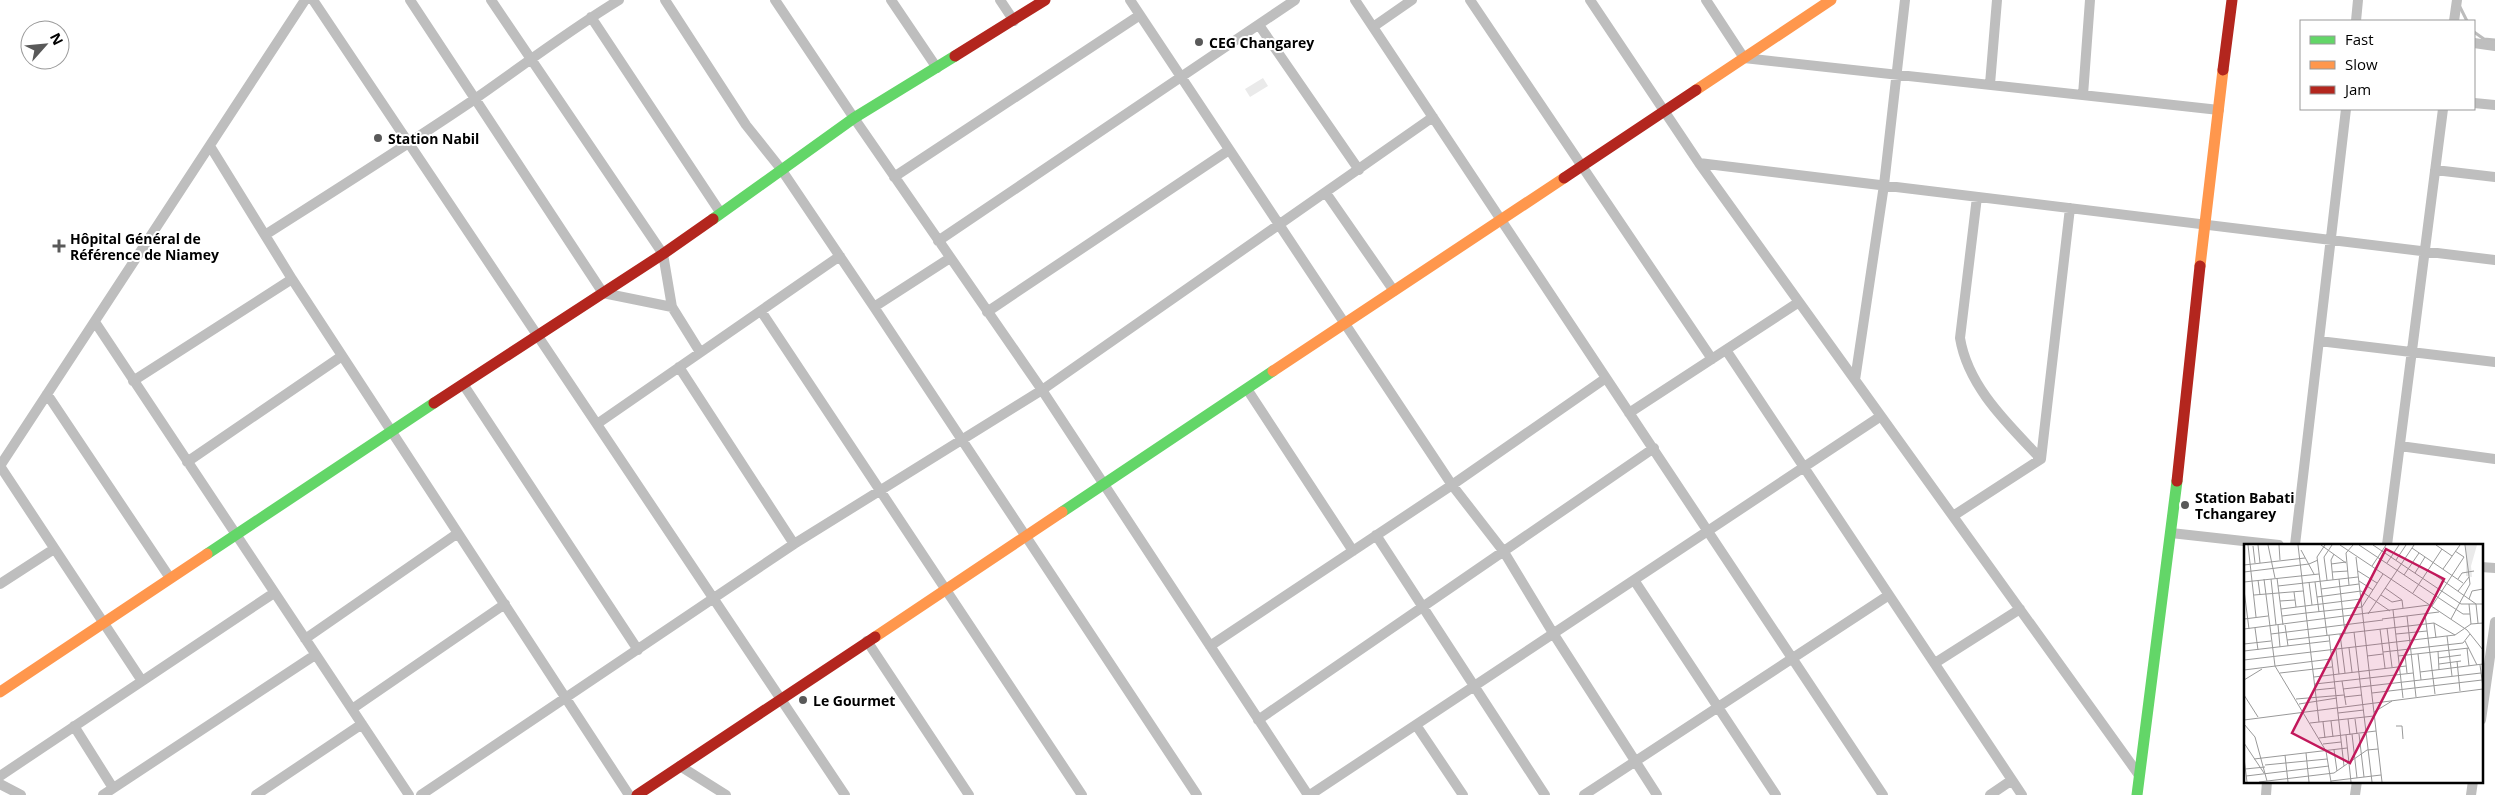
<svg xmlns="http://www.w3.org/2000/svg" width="2495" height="795" font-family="'Open Sans',sans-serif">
<rect width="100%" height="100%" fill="#fff"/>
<path fill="#eaeaea" d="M1263 78 1268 86 1250 97 1245 89Z"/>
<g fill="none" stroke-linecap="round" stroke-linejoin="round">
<path stroke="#bcbcbc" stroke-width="3" d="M2460 7 2467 21
M2474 32 2484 39 2495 40"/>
<path stroke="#bebebe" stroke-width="10" d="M313 0 845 795
M410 0 603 293 672 307
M491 0 663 254 672 307 700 352
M665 0 746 125 781 169 874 307 1197 795
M775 0 854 118 1042 390 1308 795
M891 0 937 68
M1000 0 1014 21
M1130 0 1452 485 1504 552 1553 633 1657 795
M1355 0 1883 795
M1470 0 1712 359
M1590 0 1699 163 2139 775
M1706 0 1744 58 2219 110
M591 17 720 212
M2356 21 2358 0
M2454 21 2457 0
M1259 25 1359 170
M1373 27 1412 0
M2474 43 2495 46
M1990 84 1997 0
M2083 95 2090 0
M2474 103 2495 105
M210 146 292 279 629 795
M1699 163 2495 260
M2435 170 2495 177
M894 177 1140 15
M1326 193 1394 291
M1977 197 1960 338C1968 387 2008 424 2041 459
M265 235C334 191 404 147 472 101 521 67 568 31 619 0
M938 241 1295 0
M874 307 950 258
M761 311 1082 795
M987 312 1229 150
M95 322 409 795
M2319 341 2495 362
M1726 350 2022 795
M679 367 794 544
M1855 380 1884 185 1905 0
M133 381 292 279
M463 384 638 650
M1247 389 1353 551
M47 394 170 578
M1629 413 1799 302
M597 424 840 256
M2400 446 2495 459
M187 462 342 356
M0 466 305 0
M0 466 142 681
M1953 516 2041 459 2070 208
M2171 533 2279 545
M1376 535 1545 795
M2295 545 2346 109
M2387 545 2443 109
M2481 567 2495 568
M1634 580 1776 795
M0 584 54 549
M305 639 458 533
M867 641 969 795
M1210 646 1452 485 1606 378
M1935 663 2020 609
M352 709 505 604
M1258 720 1654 448
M2481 720 2495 622
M1416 725 1463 795
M74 726 113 788
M680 766 726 795
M0 776 274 593
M0 784 21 795
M103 795 315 655
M256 795 362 724
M421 795 794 544 1042 390 1433 117
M1310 795 1881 416
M1584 795 1889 595
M1990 795 2012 780
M2266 795 2267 781
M2355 795 2357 781
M2471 795 2473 781"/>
<path stroke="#63d668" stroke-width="11" d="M713 219 854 118 955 56
M1062 512 1273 371
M207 554 434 403
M2137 795 2177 481"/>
<path stroke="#ff974d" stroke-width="11" d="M1696 90 1831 0
M2200 266 2223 70
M1273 371 1564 178
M875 637 1062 512
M0 692 207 554"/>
<path stroke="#b3261e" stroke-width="11" d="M955 56 1045 0
M2223 70 2232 0
M1564 178 1696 90
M434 403 663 254 713 219
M2177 481 2200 266
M637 795 875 637"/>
</g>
<g fill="#595959" stroke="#fff" stroke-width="2">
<circle cx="1199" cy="42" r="5"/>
<circle cx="378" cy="138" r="5"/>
<path d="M56.5 238.5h5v5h5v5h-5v5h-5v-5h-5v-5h5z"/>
<circle cx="2185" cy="505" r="5"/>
<circle cx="803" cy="700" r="5"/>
</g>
<g text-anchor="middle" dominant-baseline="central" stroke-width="4" stroke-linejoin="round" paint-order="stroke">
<g font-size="14" font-weight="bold" fill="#000" stroke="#fff" text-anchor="start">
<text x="1209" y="42">CEG Changarey</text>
<text x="388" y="138">Station Nabil</text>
<text x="70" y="238">Hôpital Général de<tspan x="70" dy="16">Référence de Niamey</tspan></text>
<text x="2195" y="497">Station Babati<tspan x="2195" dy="16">Tchangarey</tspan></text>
<text x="813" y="700">Le Gourmet</text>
</g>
</g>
<g transform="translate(2244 544)">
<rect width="239" height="239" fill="#fff"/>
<path d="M222 1H233L227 22 228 33 222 32Z" fill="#eaeaea"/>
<path fill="none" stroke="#999" stroke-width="1" d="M4 1 12 73M14 1 16 19M24 1 31 34M35 1 36 16M54 1 62 69 118 63 139 30M77 1 102 19M81 1 73 13 83 91M96 1 223 86 239 106M115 1 219 70H226M129 1 217 60H239M192 1 208 12M9 2 11 19M168 4 219 39M57 6 70 30M112 13 138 238M152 16 162 1M143 19 155 1M87 20 102 18M0 21 61 14M128 22 142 1M199 25 216 1M184 26 232 60 234 79M114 27 133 39M0 28 65 20 74 16M88 28 104 27M171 29 181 13M160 31 175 9M33 34 39 81M20 35 31 122 82 207 87 238M27 35 32 81M95 35 101 89M214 35 218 29 230 27M14 36 16 51M83 36 80 13 88 1M89 36 87 16 90 10M115 37 129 46M0 38 75 30M65 38 68 61M71 38 75 68M105 41 102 9 109 1M34 42 114 33M141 44 158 56 159 64M77 45 115 40M0 46 5 85M214 47 225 33M50 48 52 63M169 49 198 5M10 51 59 47M137 51 148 58 158 56M73 53 117 47 146 67M225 55 228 47 239 45M36 57 51 56M225 60 227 80M188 62 220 13 211 7M37 65 117 55M149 66 159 154M124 70 170 1M181 70 191 150M38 72 62 69 75 178M163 72 172 153M0 75 24 72M138 75 195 68M207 75 226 40 221 1M190 79 192 94M34 81 36 103M41 81 44 102M11 84 14 106M143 84 148 123M0 85 185 61M136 85 141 124M110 88 128 238M27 90 139 76M96 90 101 129M152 90 183 87M85 91 100 222M203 92 208 132M43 96 190 79 211 91M221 97 233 121M0 100 27 97M105 104 108 128M223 104 225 122M92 106 95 130M0 107 85 97M194 107 195 126M139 108 219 99 226 90M174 110 177 136M161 111 163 129M123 112 139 110M154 112 225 104M194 114 217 111M0 116 211 91 227 80 239 79M213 117 216 147M195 120 217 117M236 121 239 143M0 126 87 115M176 128 239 120M36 129 88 123M70 133 162 122M0 136 18 125M98 137 102 161M71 140 169 129M99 145 237 129M71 146 91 144M128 149 238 136M0 151 14 173M100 153 118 151M52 155 100 151M55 160 93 154M130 168 148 157M94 169 120 166M104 175 106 191M111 175 113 190M0 176 239 145M87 177 89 193M79 178 81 194M66 179 130 172M0 180 11 193 23 237M152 182H158L159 195M108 190 113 234M115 190 120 233M102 191 107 238M75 194 132 187M0 199 20 229M79 200 97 198M90 206 93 227M62 209 65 238M41 211 44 238M0 214 3 238M10 215 103 204M21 221 83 215M1 225 21 223M2 232 85 222M87 237 137 231M15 238 90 229 123 206 134 205"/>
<path fill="#c2185b" fill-opacity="0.15" stroke="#c2185b" stroke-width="2.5" d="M142 5 200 35 106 219 48 189Z"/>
<rect width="239" height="239" fill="none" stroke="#000" stroke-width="2.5"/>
</g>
<rect x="2300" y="20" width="175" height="90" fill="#ffffff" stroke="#999999"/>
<rect x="2310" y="36" width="25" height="8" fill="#63d668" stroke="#999999"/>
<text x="2345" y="45" font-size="15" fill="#000000">Fast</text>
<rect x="2310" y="61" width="25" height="8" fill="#ff974d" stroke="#999999"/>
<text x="2345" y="70" font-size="15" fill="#000000">Slow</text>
<rect x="2310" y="86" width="25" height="8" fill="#b3261e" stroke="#999999"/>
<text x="2345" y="95" font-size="15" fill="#000000">Jam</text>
<g transform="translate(45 45) rotate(63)"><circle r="24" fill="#ffffff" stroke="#999999"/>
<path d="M0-4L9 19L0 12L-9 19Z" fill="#595959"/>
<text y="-8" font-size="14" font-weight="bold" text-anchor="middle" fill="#000000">N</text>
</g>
</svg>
